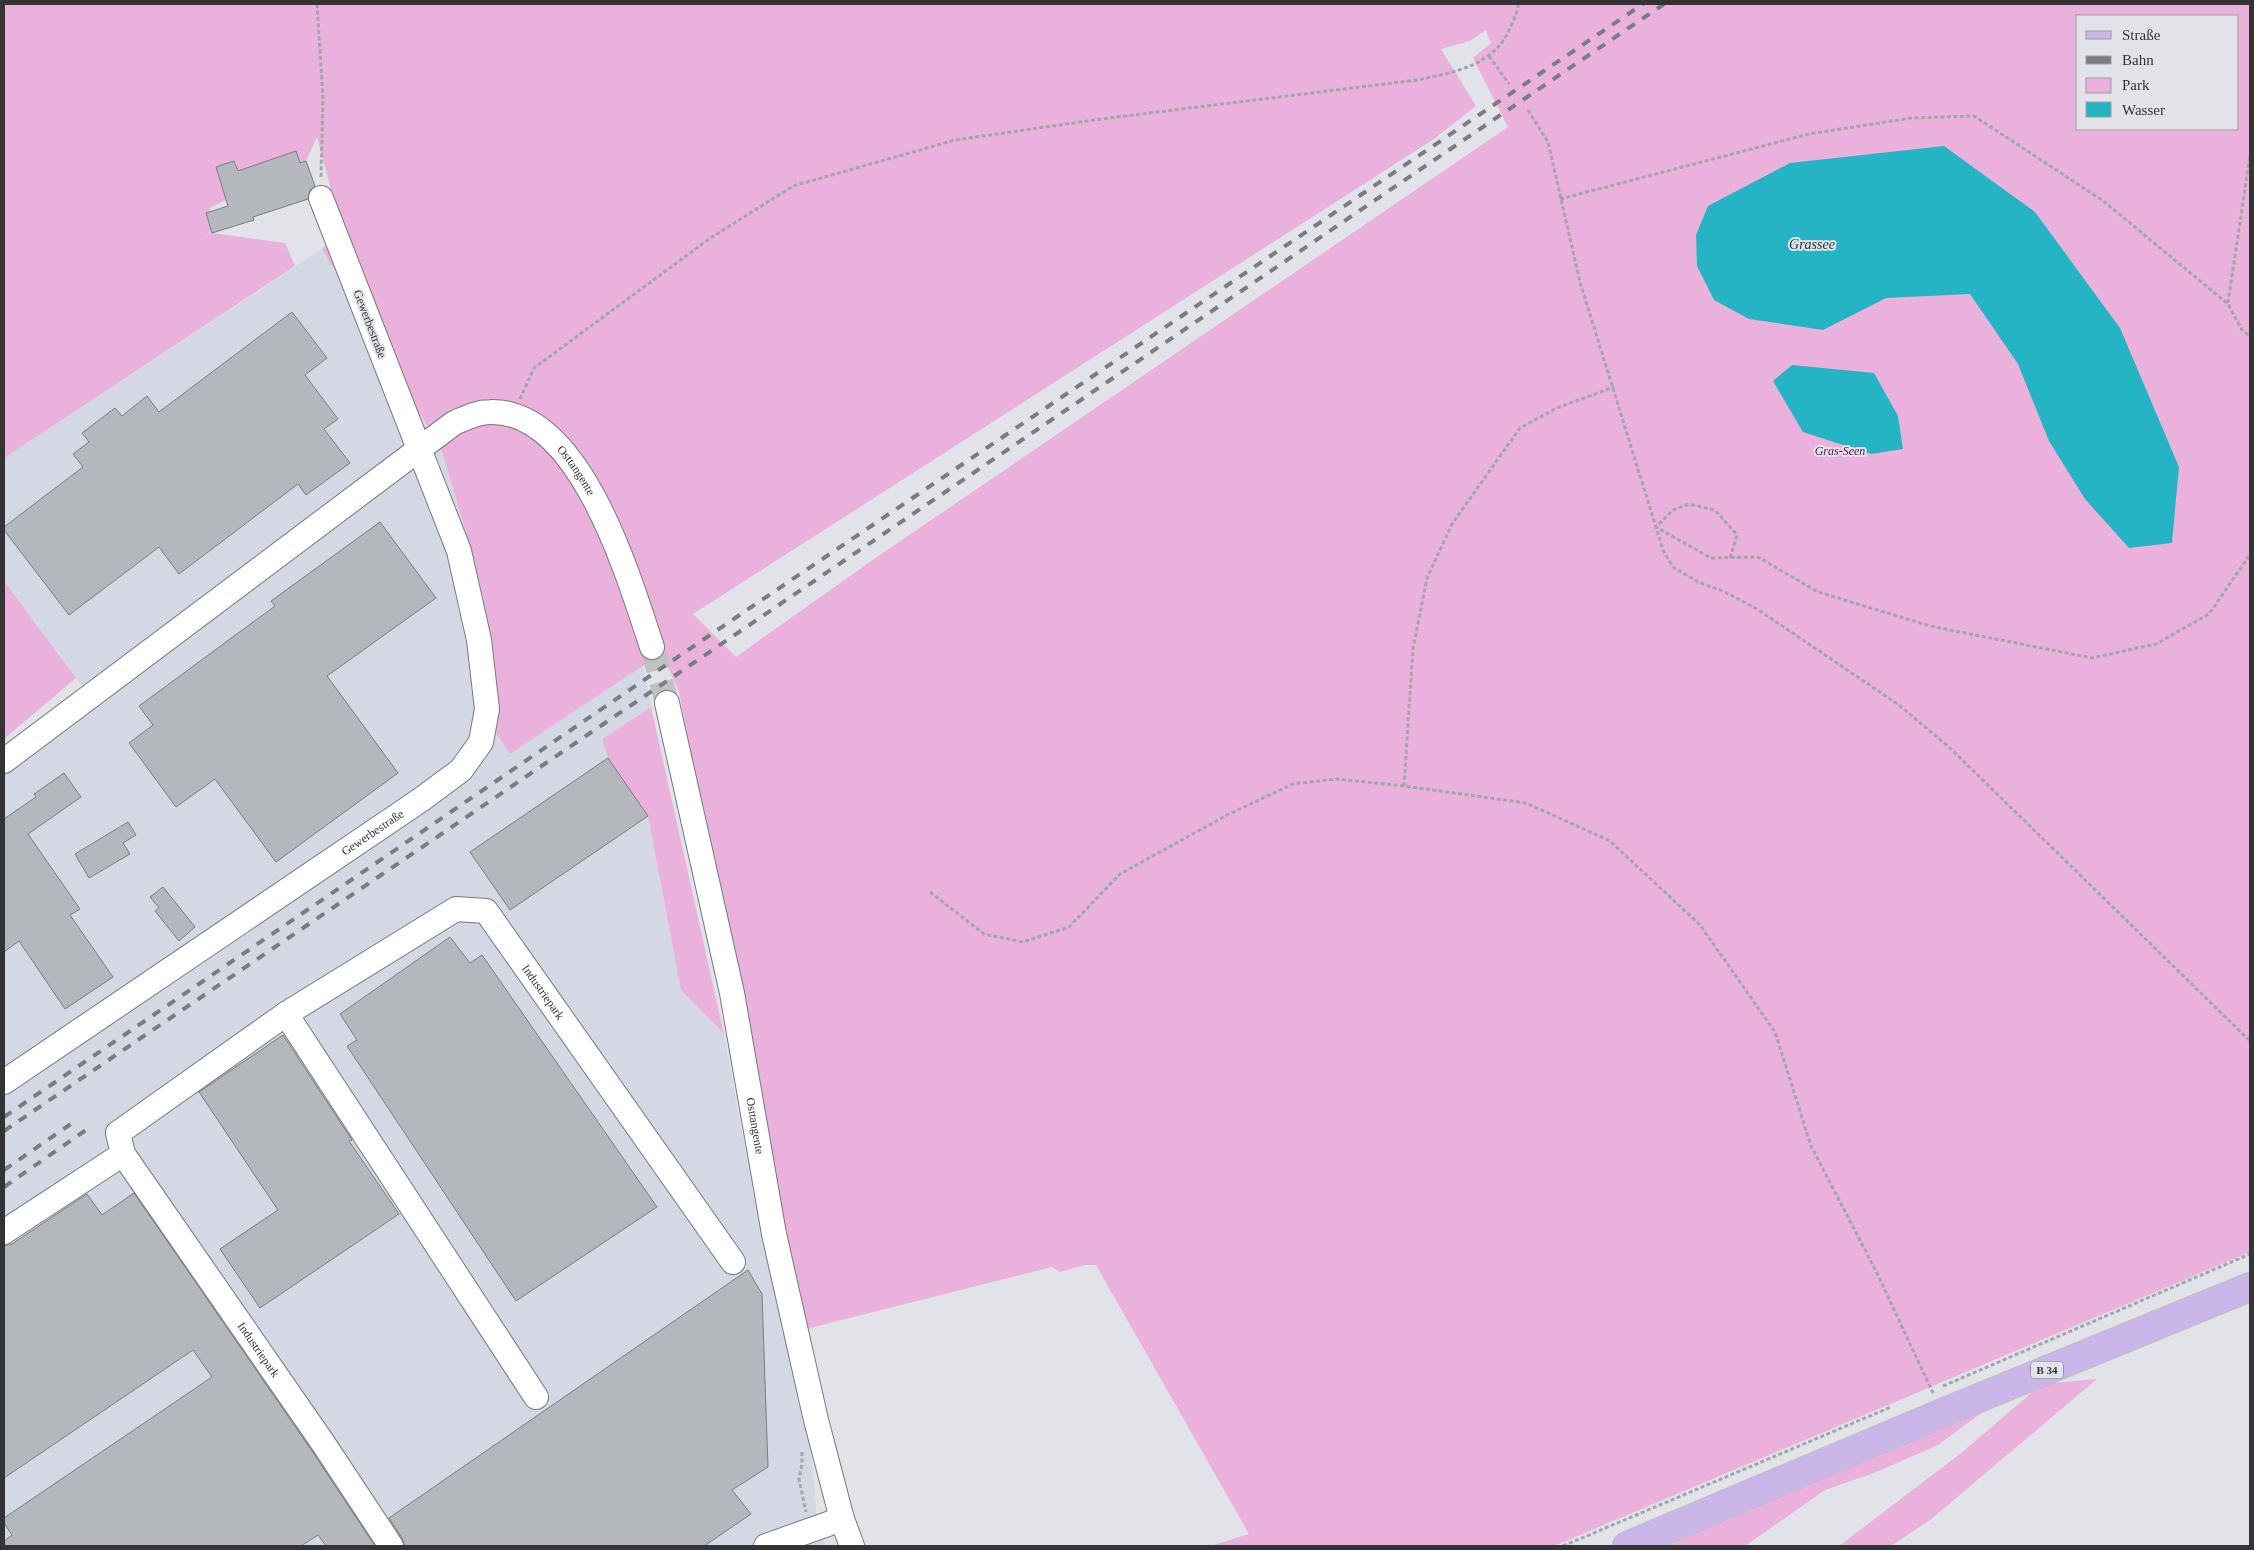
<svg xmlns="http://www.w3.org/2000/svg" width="2254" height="1550" font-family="'Times New Roman',serif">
<rect width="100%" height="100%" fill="#e1e3e8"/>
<path fill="#d4d8e4" d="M322 249 441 449 466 532 494 730 510 754 643 665 651 707 602 739 608 758 648 816 681 990 724 1034 762 1242 809 1432 818 1529 825 1546H4V768L93 701 4 581V458Z"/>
<path fill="#eab1dd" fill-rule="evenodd" d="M4 4H2250V1252L1554 1546H1210L1249 1534 1096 1265H1085L1060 1272 1052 1267 802 1330 679 692 662 653 510 754 494 730 466 532 441 449 322 249 342 230 317 137 306 161 243 189 235 161 218 167 228 199 210 208 212 232 203 236 212 233 285 243 295 266 4 458ZM2078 16H2238V129H2078ZM1486 30 1491 43 1473 58 1508 127 874 559 736 657 693 614 1434 139 1476 106 1441 49 1470 41Z
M4 581 76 678 4 739Z
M651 707 724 1034 681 990 648 816 608 758 602 739Z
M2097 1379 1930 1520 1891 1546H1839L1960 1454 2042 1384Z
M1987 1409 1938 1445 1874 1473 1825 1490 1745 1546H1627Z"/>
<path fill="#24b4c3" d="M1944 146 2035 212 2120 328 2179 467 2172 543 2129 548 2085 499 2049 441 2018 364 1970 294 1886 298 1823 330 1749 319 1714 300 1697 266 1696 235 1708 206 1790 163Z
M1792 365 1874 373 1898 416 1903 449 1871 454 1803 432 1773 381Z"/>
<path fill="#b4b8bc" stroke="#787d80" d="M296 151 300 163 306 161 315 186 310 190 308 199 253 217 254 220 212 233 206 213 228 206 216 167 234 161 238 171Z
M292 312 327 358 305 375 338 419 324 429 350 463 306 495 298 484 179 574 159 547 69 615 4 530V527L83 467 73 454 89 442 82 433 115 408 122 416 147 396 159 412Z
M380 522 436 598 327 676 398 773 276 862 215 779 176 807 129 743 153 725 139 706 275 606 271 601Z
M608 758 648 816 510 910 470 852Z
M64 773 81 797 28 834 80 909 70 915 113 977 65 1009 19 941 4 952V819L36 797 34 794Z
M128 822 136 835 123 843 130 854 89 878 75 854Z
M163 887 195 927 179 941 155 911 159 908 150 897Z
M450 937 470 963 482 955 657 1207 516 1301 347 1046 357 1040 340 1014Z
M283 1035 352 1140 349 1141 399 1214 260 1308 220 1249 278 1210 199 1092Z
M134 1193 312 1451 375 1546H326L318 1535 301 1546H4V1541L12 1535 4 1523V1518L212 1377 193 1350 4 1478V1246L12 1244 87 1194 102 1215Z
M748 1270 762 1294 768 1467 732 1490 751 1514 704 1546H405L402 1538 389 1518Z"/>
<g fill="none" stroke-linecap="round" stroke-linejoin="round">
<path stroke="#bec0c4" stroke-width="24" stroke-dasharray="24 12" stroke-linecap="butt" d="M652 647 667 703"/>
<defs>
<g id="minor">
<path id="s1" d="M667 703 732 993 774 1234 816 1420 842 1519 852 1546"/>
<path id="s2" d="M4 761 454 423C466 418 477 412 490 412 581 409 629 579 652 647"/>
<path id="s3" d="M286 1014 456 909 486 911 733 1262"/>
<path id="s4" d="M4 1082 422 799 461 770 481 742 487 709 479 640 459 551 321 198"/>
<path id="s5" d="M123 1154 323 1443 391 1546"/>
<path d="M4 1232 123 1154 118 1133 286 1014 536 1397"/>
<path d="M766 1546 842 1519"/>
</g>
<path id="major" d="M1627 1546 1942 1413 2250 1287"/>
</defs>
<use href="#minor" stroke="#76787c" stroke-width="26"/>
<use href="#major" stroke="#bebebf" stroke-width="30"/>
<path stroke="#a3a5a8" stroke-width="3" stroke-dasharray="4 2.5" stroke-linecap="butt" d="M317 4 323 99 321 178
M1489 56 1509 84
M1528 110 1548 142 1580 282 1663 550 1673 567 1698 582 1725 592 1757 609 1899 705 1950 748 2250 1041
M1560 199 1809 134 1911 118 1974 116 2102 200 2228 304 2242 330 2250 336
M2228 303 2250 155
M520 399 534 368 709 239 793 186 955 140 1101 119 1417 80C1455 72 1495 66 1511 26 1514 19 1518 11 1518 4
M1730 558 1737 535 1715 510 1689 504 1673 510 1656 527 1711 558 1758 557 1818 592 1930 626 2092 658 2156 644 2209 614 2249 556
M1404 786 1413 648 1427 578 1452 524 1520 428 1557 408 1614 387
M930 892 984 934 1023 942 1069 927 1120 874 1229 814 1293 784 1336 779 1404 786 1526 803 1610 841 1700 925 1775 1032 1811 1146 1877 1273 1933 1393
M1943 1386 2250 1254
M802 1452V1464L799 1479 806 1512
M1563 1546 1891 1407"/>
<use href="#minor" stroke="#fff" stroke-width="24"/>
<use href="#major" stroke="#cab5e8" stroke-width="28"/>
<path stroke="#7b7c7f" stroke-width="4" stroke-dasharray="9 9" stroke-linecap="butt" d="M4 1117 710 635 1643 4
M4 1131 1664 4
M4 1170 78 1119
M4 1187 86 1130"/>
</g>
<g text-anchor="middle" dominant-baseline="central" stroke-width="4" stroke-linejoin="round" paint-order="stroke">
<rect fill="#e1e3e8" stroke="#68686b" stroke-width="1" x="2031" y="1361.5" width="32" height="17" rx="4"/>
<g font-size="11" font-weight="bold" fill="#343436">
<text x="2047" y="1370">B 34</text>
</g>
<g font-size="12" fill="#343436" stroke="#e1e3e8">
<text transform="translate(370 324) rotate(69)">Gewerbestraße</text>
<text stroke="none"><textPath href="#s2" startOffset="710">Osttangente</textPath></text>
<text stroke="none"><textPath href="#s4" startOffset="445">Gewerbestraße</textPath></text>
<text stroke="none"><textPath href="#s3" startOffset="329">Industriepark</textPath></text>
<text stroke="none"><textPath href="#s1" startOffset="432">Osttangente</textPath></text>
<text stroke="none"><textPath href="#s5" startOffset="238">Industriepark</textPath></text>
</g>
<g font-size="12" font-style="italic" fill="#640d59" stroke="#e1e3e8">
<text x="1840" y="451">Gras-Seen</text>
</g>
<g font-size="14" font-style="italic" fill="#1c3235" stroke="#e1e3e8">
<text x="1812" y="244">Grassee</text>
</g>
</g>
<rect width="2254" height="1550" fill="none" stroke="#343436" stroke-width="10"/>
<rect x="2076" y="15" width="162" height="115" fill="#e1e3e8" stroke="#9c9da1"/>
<rect x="2086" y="31" width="25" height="8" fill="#cab5e8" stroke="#9c9da1"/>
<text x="2122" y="40" font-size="15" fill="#343436">Straße</text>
<rect x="2086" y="56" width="25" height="8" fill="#7b7c7f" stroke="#9c9da1"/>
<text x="2122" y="65" font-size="15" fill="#343436">Bahn</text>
<rect x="2086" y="78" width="25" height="15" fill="#eab1dd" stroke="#9c9da1"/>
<text x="2122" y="90" font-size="15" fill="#343436">Park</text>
<rect x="2086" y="102" width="25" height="15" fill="#24b4c3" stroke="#9c9da1"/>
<text x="2122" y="115" font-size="15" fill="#343436">Wasser</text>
</svg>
